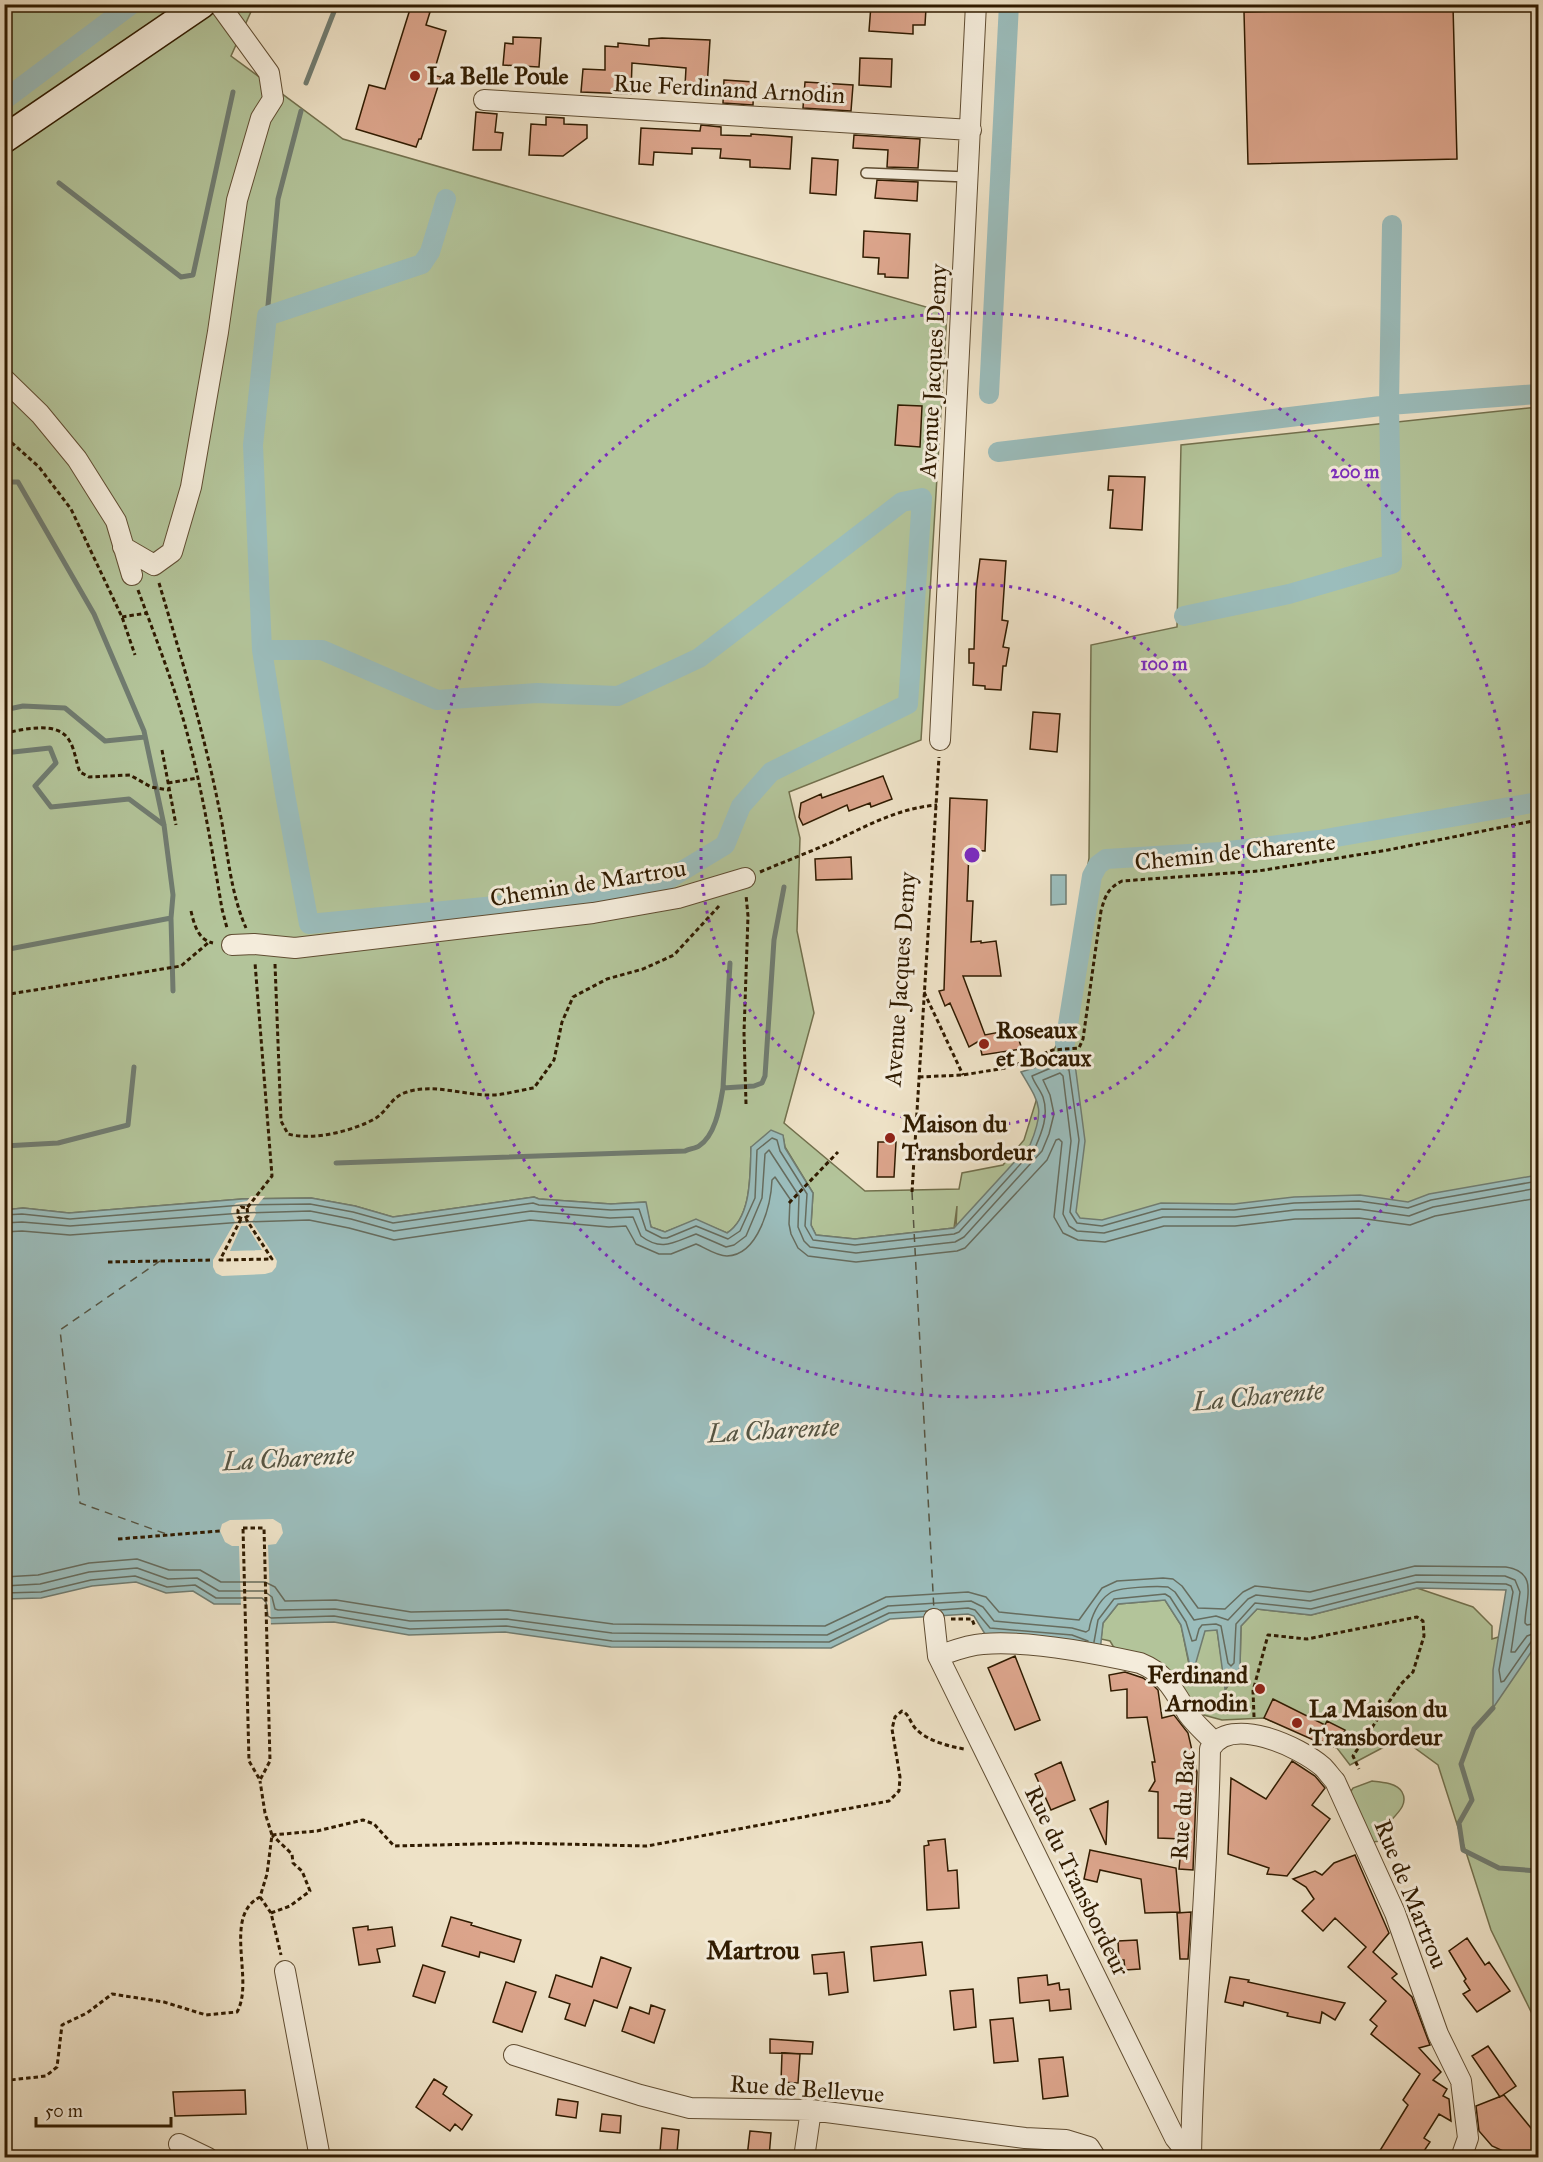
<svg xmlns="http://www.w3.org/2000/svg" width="1543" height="2162" font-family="'IM FELL Great Primer',serif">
<rect width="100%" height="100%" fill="#eee2c7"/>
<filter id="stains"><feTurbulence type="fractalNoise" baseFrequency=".00333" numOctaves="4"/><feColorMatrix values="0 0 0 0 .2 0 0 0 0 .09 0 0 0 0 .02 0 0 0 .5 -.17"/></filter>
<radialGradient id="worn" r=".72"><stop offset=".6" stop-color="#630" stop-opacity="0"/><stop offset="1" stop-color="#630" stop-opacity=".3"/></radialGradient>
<path fill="#b3c49a" stroke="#72704d" stroke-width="1.5" d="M5 5H254L231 56 343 139 947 313 921 740 789 792 800 838 797 931 814 1013 784 1123 865 1191 959 1189 962 1173 1003 1165 1024 1140 1049 1059 1059 1040 1089 858 1091 645 1177 627 1181 445 1538 407V1185L1421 1217 1068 1222 1037 1157 956 1227 957 1206 954 1228 855 1239 816 1235 811 1225 813 1193 785 1147 783 1136 751 1147C750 1174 752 1217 727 1233L696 1220 665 1232 651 1227 645 1202 611 1204 539 1199 534 1197 393 1217 355 1206 311 1198 242 1199 69 1213 23 1208 5 1210Z
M1417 1588 1473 1607 1492 1626V1639L1538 1625V2026L1491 1930 1438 1765 1401 1738 1350 1765 1337 1748 1264 1718 1222 1720 1200 1714 1113 1646 1110 1641 1101 1639 1103 1623 1118 1604 1165 1600 1181 1625 1191 1674 1205 1630H1217L1226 1689 1240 1668 1241 1626 1257 1609 1311 1615Z
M1372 1781C1382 1782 1397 1783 1402 1792 1411 1808 1388 1819 1382 1832 1382 1833 1380 1840 1380 1841L1373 1842 1349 1794 1353 1788Z"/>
<path fill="#9bbdbc" stroke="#707c71" stroke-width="1.5" d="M1051 875H1066V904L1051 905Z
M1056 1058 1075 1064 1085 1141 1076 1212 1080 1218 1102 1220 1161 1203 1234 1204 1294 1197 1360 1195 1408 1202 1429 1194 1538 1175V1642L1493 1708V1670L1506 1590 1417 1588 1311 1615 1257 1609 1241 1626 1240 1668 1225 1689 1217 1630 1205 1631 1192 1676 1181 1625 1165 1600 1118 1604 1103 1623 1100 1652 1071 1641 985 1634 974 1616 968 1614 890 1619 831 1648 611 1647 505 1632 409 1635 334 1622 263 1624 260 1604H214L193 1591 166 1593 136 1582 92 1586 41 1598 5 1599 4 1210 23 1208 69 1213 242 1199 311 1198 355 1206 393 1217 534 1197 539 1199 611 1204 646 1202 651 1227 665 1232 696 1219 727 1233C752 1217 750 1174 751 1147L771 1130 783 1135 785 1148 813 1193 811 1225 816 1235 855 1239 954 1228 1030 1145C1045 1109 1040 1104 1021 1072L1049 1063Z"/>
<path fill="#eee2c7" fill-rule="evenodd" d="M251 1196H265L255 1208 256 1214 252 1222 273 1254 277 1261 276 1267 272 1272 265 1274 222 1276 216 1273 213 1267V1260L235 1222 231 1212 232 1207 236 1203 247 1201ZM241 1226H247L262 1250 230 1251Z
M273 1519 281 1524 283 1533 276 1544 268 1545 271 1627H263L261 1625 258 1607H241L239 1546H232L225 1542 220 1531 222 1524 230 1520Z"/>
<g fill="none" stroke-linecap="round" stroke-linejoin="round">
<path stroke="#666c5e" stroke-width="1.5" d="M4 1215 22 1214 70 1219 242 1205 310 1204 353 1212 393 1223 533 1203 539 1205 611 1210 639 1209 646 1230 662 1238H667L696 1226 728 1239 740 1231 755 1198 757 1150 772 1138 777 1140 780 1151 807 1194 805 1226 813 1240 855 1245 954 1234 959 1232 1035 1148C1042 1132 1049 1115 1043 1097 1040 1089 1034 1083 1032 1076L1058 1065 1069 1070 1079 1140 1070 1212 1077 1223 1102 1226 1162 1209 1234 1210 1294 1203 1359 1201 1408 1208 1431 1200 1538 1181
M4 1223 22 1222 70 1226 242 1213 310 1211 351 1219 394 1231 531 1211 610 1218 633 1217 641 1236C662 1252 674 1242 696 1234L726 1247 734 1245 746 1236 762 1198 765 1154 769 1150 799 1196 798 1227 804 1241 810 1247 856 1253 955 1242 964 1237 1042 1151 1049 1134 1054 1114 1050 1095 1043 1080 1060 1073 1063 1076 1071 1141 1063 1214 1069 1226 1077 1231 1104 1233 1163 1217H1235L1295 1210 1359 1209 1409 1216 1433 1207 1538 1188
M4 1232 22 1231 70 1235 243 1222 309 1220 349 1228 394 1240 530 1220 609 1227 626 1226 636 1244 659 1254H671L696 1244C706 1248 716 1256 727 1256 759 1255 771 1204 772 1180L775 1177 790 1199 789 1224 791 1234 798 1248 808 1256 856 1262 957 1251 965 1248 1047 1160 1056 1140 1059 1139 1062 1142 1054 1217 1063 1233 1078 1240 1105 1242 1164 1226H1235L1295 1219 1359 1218 1410 1225 1435 1216 1538 1198
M4 1577 38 1575 89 1563 137 1559 169 1570H200L221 1582H265L275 1587 285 1601 336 1600 411 1612 508 1610 613 1624 825 1626 886 1597 968 1592 986 1597 999 1612 1079 1620 1102 1588 1117 1581 1163 1578 1173 1579 1182 1586 1198 1608 1225 1609 1243 1592 1255 1586 1310 1592 1415 1566 1506 1567C1540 1572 1525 1601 1525 1623L1527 1625 1538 1623
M4 1586 40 1584 89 1572 137 1568 168 1579 197 1578 219 1591H264L272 1597 275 1609 278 1610 335 1609 410 1621 507 1619 612 1633 827 1635 888 1606 971 1601 983 1607 994 1621 1072 1628 1086 1632 1089 1630C1091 1617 1098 1601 1110 1593 1118 1587 1157 1586 1168 1587L1175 1592 1194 1620 1216 1616 1228 1620 1248 1599 1256 1595 1310 1601 1416 1575 1505 1576 1515 1580 1520 1592 1511 1652H1515L1527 1636 1538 1632
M4 1593 41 1592 91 1580 135 1576 167 1587 195 1585 216 1598H262L266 1602 268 1616 271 1618 334 1616 410 1629 506 1626 612 1641 829 1642 889 1613 927 1611
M940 1610 968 1608 975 1610 990 1628 1072 1635 1088 1641
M1094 1642 1098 1620 1114 1599 1165 1594 1170 1597 1186 1622 1192 1641 1196 1640 1199 1629 1202 1625 1216 1624 1221 1626 1228 1663 1231 1666 1234 1663 1236 1624 1255 1603 1311 1609 1417 1582 1506 1584 1511 1586 1513 1592 1499 1670 1501 1682 1504 1681 1531 1642 1538 1640"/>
<path stroke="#707c71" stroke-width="5" d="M306 83 337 4
M59 183 181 277 193 275 233 92
M267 316 278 199 301 111
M4 482H18L94 614 144 731 164 825 173 895 171 918 173 991
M4 710 23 706 65 708 105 741 145 737
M4 753 50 748 56 763 35 786 51 807 129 799 164 825
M4 950 171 918
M723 1088 754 1086 762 1083 765 1076 774 940 784 887
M4 1146 58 1143 128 1125 134 1067
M336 1163 685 1151C689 1149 696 1148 699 1146 716 1135 720 1105 723 1088L730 963
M1493 1708 1474 1729 1461 1764 1472 1800 1459 1823 1463 1850 1499 1868 1538 1871"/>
<path stroke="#9bbdbc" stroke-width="20" d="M4 100 132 4
M989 394 1009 4
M998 452 1389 405 1538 394
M1184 616 1289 594 1392 564 1389 405 1392 225
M262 650H322L437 700 537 693 618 696 699 658 902 502 922 498 908 704 771 772 741 806 725 845 649 891 309 924 285 794 262 650 253 445 267 316 422 264 430 252 446 199
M1065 1043 1092 876 1098 865 1106 859 1221 852 1319 840 1538 802"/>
<path stroke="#555442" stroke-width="1.5" stroke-dasharray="8 6" stroke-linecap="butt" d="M912 1192 934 1611
M160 1261 60 1330 80 1503 169 1535"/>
</g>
<path fill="#dca58c" stroke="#301b00" stroke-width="1.5" d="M871 5 926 8 925 25H913V34L869 31Z
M411 6 430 12 426 25 446 31 433 75 441 77 421 139H419L416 147 356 129 369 85 385 89Z
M1453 6 1457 159 1248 164 1244 12Z
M513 37 541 38 539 67 503 65 505 43 513 44Z
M662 38 710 40 707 87 685 86 686 68 632 63 631 94 581 92 583 69 605 70V46L618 47V43L649 46V39Z
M860 58 892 59 891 87 859 85Z
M724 80 754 82 753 105 723 103Z
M805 82 853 85 851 111 803 108Z
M476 112 497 114 495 132 503 133 501 150H473Z
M546 117 564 118V124L587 125V138L563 156 529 155 531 124 546 125Z
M701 125 721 127V135L751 136V134L792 137 790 169 750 167V160L720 158 721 149 692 148V154L654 152 653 165 639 164 641 128 700 131Z
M854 135 920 139 918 168 887 167 888 150 853 148Z
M812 158 838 160 836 195 810 193Z
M877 180 918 182 917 201 875 198Z
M864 231 910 234 908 278 885 277V274H878L879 258 863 257Z
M898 405 922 406 920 447 895 445Z
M1109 476 1145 477 1142 530 1110 528 1113 490H1108Z
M980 559 1006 561 1002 620 1008 621 1003 647 1009 648 1006 666H1003L1001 690 985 689V686L973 685 974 663H969V649H974L976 590Z
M1033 712 1060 714 1057 752 1030 749Z
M883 776 892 799 871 807 870 803 849 811 847 805 803 825 799 817 801 803 821 794 822 798Z
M950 798 987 800 985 851 969 850 967 901H973L971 942 981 941V943L996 941 1001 976H963L985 1035 1015 1029 1022 1049 982 1055 979 1041 969 1047 950 1003 945 1006 939 991 944 990Z
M851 857 852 879 816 880 815 859Z
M878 1142H896L894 1177H877Z
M1015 1656 1040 1720 1015 1730 988 1668Z
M1125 1672 1143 1678 1155 1687 1158 1690 1162 1718 1174 1715 1188 1733 1197 1772 1193 1870 1179 1869 1182 1839 1158 1838V1792L1149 1791 1155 1781 1152 1762H1155L1147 1717 1127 1718V1689L1111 1691 1109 1675Z
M1273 1699 1325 1725 1327 1721 1345 1730 1337 1748 1319 1740 1318 1742 1264 1718Z
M1292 1761 1315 1776 1325 1788 1312 1805 1330 1819 1287 1876 1267 1874 1269 1868 1228 1854 1231 1778 1266 1799Z
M1061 1762 1075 1800 1051 1810 1035 1774Z
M1108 1801 1106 1845 1090 1809Z
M945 1839 948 1871 957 1870 959 1908 927 1910 924 1846 929 1845 928 1841Z
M1090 1850 1176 1868 1180 1912 1145 1913 1141 1879 1100 1870 1097 1882 1084 1879Z
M1355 1855 1389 1933 1373 1952 1397 1974 1392 1978 1412 1997 1430 2045 1419 2048 1441 2072 1433 2080 1447 2089 1443 2096 1449 2099 1451 2121 1439 2114 1424 2138 1430 2142 1420 2157H1376L1408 2105 1403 2100 1420 2074 1371 2034 1377 2026 1370 2020 1386 2001 1348 1967 1366 1947 1335 1918 1323 1931 1302 1911 1314 1899 1306 1887 1293 1879 1315 1871 1322 1875 1334 1863Z
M1191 1912 1188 1959H1180L1177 1913Z
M451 1917 472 1923 471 1925 521 1940 514 1962 480 1952 479 1957 442 1946Z
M368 1926V1930L392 1927 395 1946 377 1949 380 1962 359 1965 353 1928Z
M1467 1938 1485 1965 1489 1962 1510 1991 1477 2012 1463 1994 1470 1990 1464 1981 1466 1979 1449 1951Z
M1137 1940 1140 1969 1125 1970 1124 1960H1119L1118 1941Z
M922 1942 926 1975 874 1981 871 1947Z
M844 1952 848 1992 829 1995 827 1973 814 1974 812 1955Z
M601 1957 631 1968 617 2008 594 2000 585 2026 565 2019 570 2004 549 1997 556 1975 592 1987Z
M423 1965 445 1972 435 2003 413 1996Z
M1047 1975 1048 1985 1059 1983 1060 1990 1069 1989 1071 2009 1050 2011 1049 2000 1020 2003 1018 1978Z
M1230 1977 1249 1980 1248 1982 1345 2003 1335 2020 1322 2012 1320 2023 1287 2016 1288 2013 1244 2002 1243 2006 1225 2002Z
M506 1982 536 1992 522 2032 493 2022Z
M973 1989 976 2027 954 2030 950 1991Z
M651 2005 665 2010 654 2043 622 2031 630 2007 649 2014Z
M1013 2018 1018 2061 994 2063 990 2020Z
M770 2039 813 2042 812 2054 770 2053Z
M1488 2046 1516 2086 1500 2097 1472 2056Z
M782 2053 800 2054 798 2083 781 2082Z
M1063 2057 1068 2096 1043 2099 1039 2059Z
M434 2079 447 2087 443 2094 472 2115 462 2130 455 2124 450 2131 416 2107Z
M245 2090 246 2114 175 2116 173 2092Z
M1504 2095 1535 2133 1533 2135 1539 2142V2157H1508L1510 2154 1492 2146 1479 2131 1476 2106Z
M558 2099 578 2102 576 2118 556 2115Z
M602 2114 621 2116 620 2133 600 2131Z
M662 2128 679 2130 677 2153 660 2152Z
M750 2131 771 2133 769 2157H747Z"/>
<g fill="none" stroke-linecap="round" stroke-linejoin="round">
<defs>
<path id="lane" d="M866 173 968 177"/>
<path id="street" d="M484 100 971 130
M4 379 40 414 77 459 116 521 132 575
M123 547 154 565 172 552 191 487 218 332 237 200 261 118 273 99 269 73 219 4
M940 740 976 4
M232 945 254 944 295 948 593 913 678 898 745 878
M934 1619 938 1656 1175 2138 1184 2149 1191 2152
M938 1656C953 1651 967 1645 983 1644 1029 1640 1095 1653 1140 1663 1167 1674 1174 1691 1188 1714 1195 1724 1206 1733 1214 1742
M285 1971 320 2158
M514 2055 640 2095 690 2108 811 2110 1025 2138 1066 2140 1089 2147 1096 2158
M179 2144 208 2158
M804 2158 811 2110
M1191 2158C1193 2021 1208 1885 1210 1749 1230 1714 1300 1747 1323 1767 1327 1771 1331 1777 1335 1781L1395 1913 1438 2034 1461 2081 1468 2138 1461 2158"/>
<path id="secondary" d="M4 139 202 4"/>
</defs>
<use href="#lane" stroke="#604d32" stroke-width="12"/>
<use href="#street" stroke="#604d32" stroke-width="22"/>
<use href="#secondary" stroke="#301b00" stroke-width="30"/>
<path stroke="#301b00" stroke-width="3" stroke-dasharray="4.5 3" stroke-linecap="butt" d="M4 441 12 443 39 467 71 509 122 617 135 655
M159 583C181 657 204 732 219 808 228 849 229 889 246 928
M138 590C155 636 173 682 186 729 202 788 212 849 222 909L227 928
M122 617 147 613
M4 733C23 730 57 720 69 740 75 749 76 763 80 772L89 777 130 775 151 787 169 790
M162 750 176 825
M168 783 198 778
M760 872C786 861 812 851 837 840 870 824 900 808 937 805
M191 911C194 924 198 940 213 943
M275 964 281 1121 288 1134C312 1141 354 1131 376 1118 388 1110 392 1096 407 1092 435 1083 465 1096 494 1095 507 1094 521 1090 534 1088L554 1060 562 1022 573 997 607 979 643 969 674 955 719 906
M924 992 963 1075
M4 995 181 966 208 943
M919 1077 963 1075 1011 1067 1053 1050 1079 1048 1083 1039 1101 911C1105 896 1108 888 1122 881L1258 871 1388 850 1538 820
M746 1104 744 1033 748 916 746 895
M912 1192 939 757
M789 1203 838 1152
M247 1208 248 1216 243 1219 238 1217V1210L241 1207 247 1208 272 1176 255 963
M241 1219 220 1260 272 1259 246 1219
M108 1262 213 1260
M243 1528H264L270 1761 260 1780 249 1761Z
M118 1539 220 1531
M951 1619H972L975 1627
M1254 1717 1253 1691 1268 1635 1307 1639 1417 1617 1423 1621 1424 1636 1413 1672 1401 1684 1353 1756 1359 1769
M272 1835 317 1831 363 1820 374 1824 394 1846 517 1843 647 1846 889 1801 899 1791 900 1777 892 1729 895 1717 902 1711C910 1715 910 1723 916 1729 928 1741 948 1746 964 1749
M260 1897 271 1913 281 1955
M271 1913 290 1906 310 1891 302 1871 293 1863 292 1854 272 1835
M4 2082 10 2080 46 2076 57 2067 62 2025 87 2013 112 1994 164 2002 206 2015 237 2012C255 1981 222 1916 260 1897L267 1874 272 1835 265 1813 260 1781"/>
<use href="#lane" stroke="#f4ecdb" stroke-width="9"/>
<use href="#street" stroke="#f4ecdb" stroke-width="20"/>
<use href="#secondary" stroke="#f4ecdb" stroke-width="27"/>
</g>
<g fill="none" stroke="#7b2cbf" stroke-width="3" stroke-dasharray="3 6">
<circle cx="972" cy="855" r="271"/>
<circle cx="972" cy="855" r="542"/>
</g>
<g fill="#8f2418" stroke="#f4ecdb" stroke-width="2">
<circle cx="415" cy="76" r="6"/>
<circle cx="984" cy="1044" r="6"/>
<circle cx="890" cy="1138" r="6"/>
<circle cx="1260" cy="1689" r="6"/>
<circle cx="1297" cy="1723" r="6"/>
</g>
<g text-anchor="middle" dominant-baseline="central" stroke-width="6" stroke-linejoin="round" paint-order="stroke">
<g font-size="24" font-weight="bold" fill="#301b00" stroke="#f4ecdb" text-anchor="start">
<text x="427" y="76">La Belle Poule</text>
<text x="996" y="1030">Roseaux<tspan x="996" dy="28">et Bocaux</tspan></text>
<text x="902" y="1124">Maison du<tspan x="902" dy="28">Transbordeur</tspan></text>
<text x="1248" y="1675" text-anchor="end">Ferdinand<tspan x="1248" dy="28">Arnodin</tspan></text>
<text x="1309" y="1709">La Maison du<tspan x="1309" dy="28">Transbordeur</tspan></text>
</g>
<g font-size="24" fill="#301b00" stroke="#f4ecdb">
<text transform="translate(729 89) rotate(3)">Rue Ferdinand Arnodin</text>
<text transform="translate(933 371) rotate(-87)">Avenue Jacques Demy</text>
<text transform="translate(1235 852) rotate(-6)">Chemin de Charente</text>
<text transform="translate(588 883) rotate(-9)">Chemin de Martrou</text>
<text transform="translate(900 979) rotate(-86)">Avenue Jacques Demy</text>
<text transform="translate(1183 1805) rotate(-86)">Rue du Bac</text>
<text transform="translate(1077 1881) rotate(64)">Rue du Transbordeur</text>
<text transform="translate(1411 1894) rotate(68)">Rue de Martrou</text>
<text transform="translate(807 2089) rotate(4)">Rue de Bellevue</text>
</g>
<g font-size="26" font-style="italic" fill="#555442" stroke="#f4ecdb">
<text transform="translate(1258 1396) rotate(-5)">La Charente</text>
<text transform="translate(773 1430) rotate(-3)">La Charente</text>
<text transform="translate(288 1458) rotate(-3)">La Charente</text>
</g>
<g font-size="26" font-weight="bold" fill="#301b00" stroke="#f4ecdb">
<text x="753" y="1950">Martrou</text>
</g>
</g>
<circle cx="972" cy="855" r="9" fill="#7b2cbf" stroke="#f4ecdb" stroke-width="3"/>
<g font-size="18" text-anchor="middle" font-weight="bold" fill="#7b2cbf" stroke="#f4ecdb" stroke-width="6" stroke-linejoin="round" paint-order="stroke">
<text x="1355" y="478">200 m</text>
<text x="1164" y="670">100 m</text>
</g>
<rect width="1543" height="2162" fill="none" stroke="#eee2c7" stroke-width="24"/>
<rect x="6" y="6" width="1531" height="2150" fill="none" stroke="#301b00" stroke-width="3"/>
<rect x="12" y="12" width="1519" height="2138" fill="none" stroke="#301b00" stroke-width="1.5"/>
<path d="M36 2117v9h135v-9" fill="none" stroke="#301b00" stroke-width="3"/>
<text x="45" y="2117" font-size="18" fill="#301b00" stroke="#f4ecdb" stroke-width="4.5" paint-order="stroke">50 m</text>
<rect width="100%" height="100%" filter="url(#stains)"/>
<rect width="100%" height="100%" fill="url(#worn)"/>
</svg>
